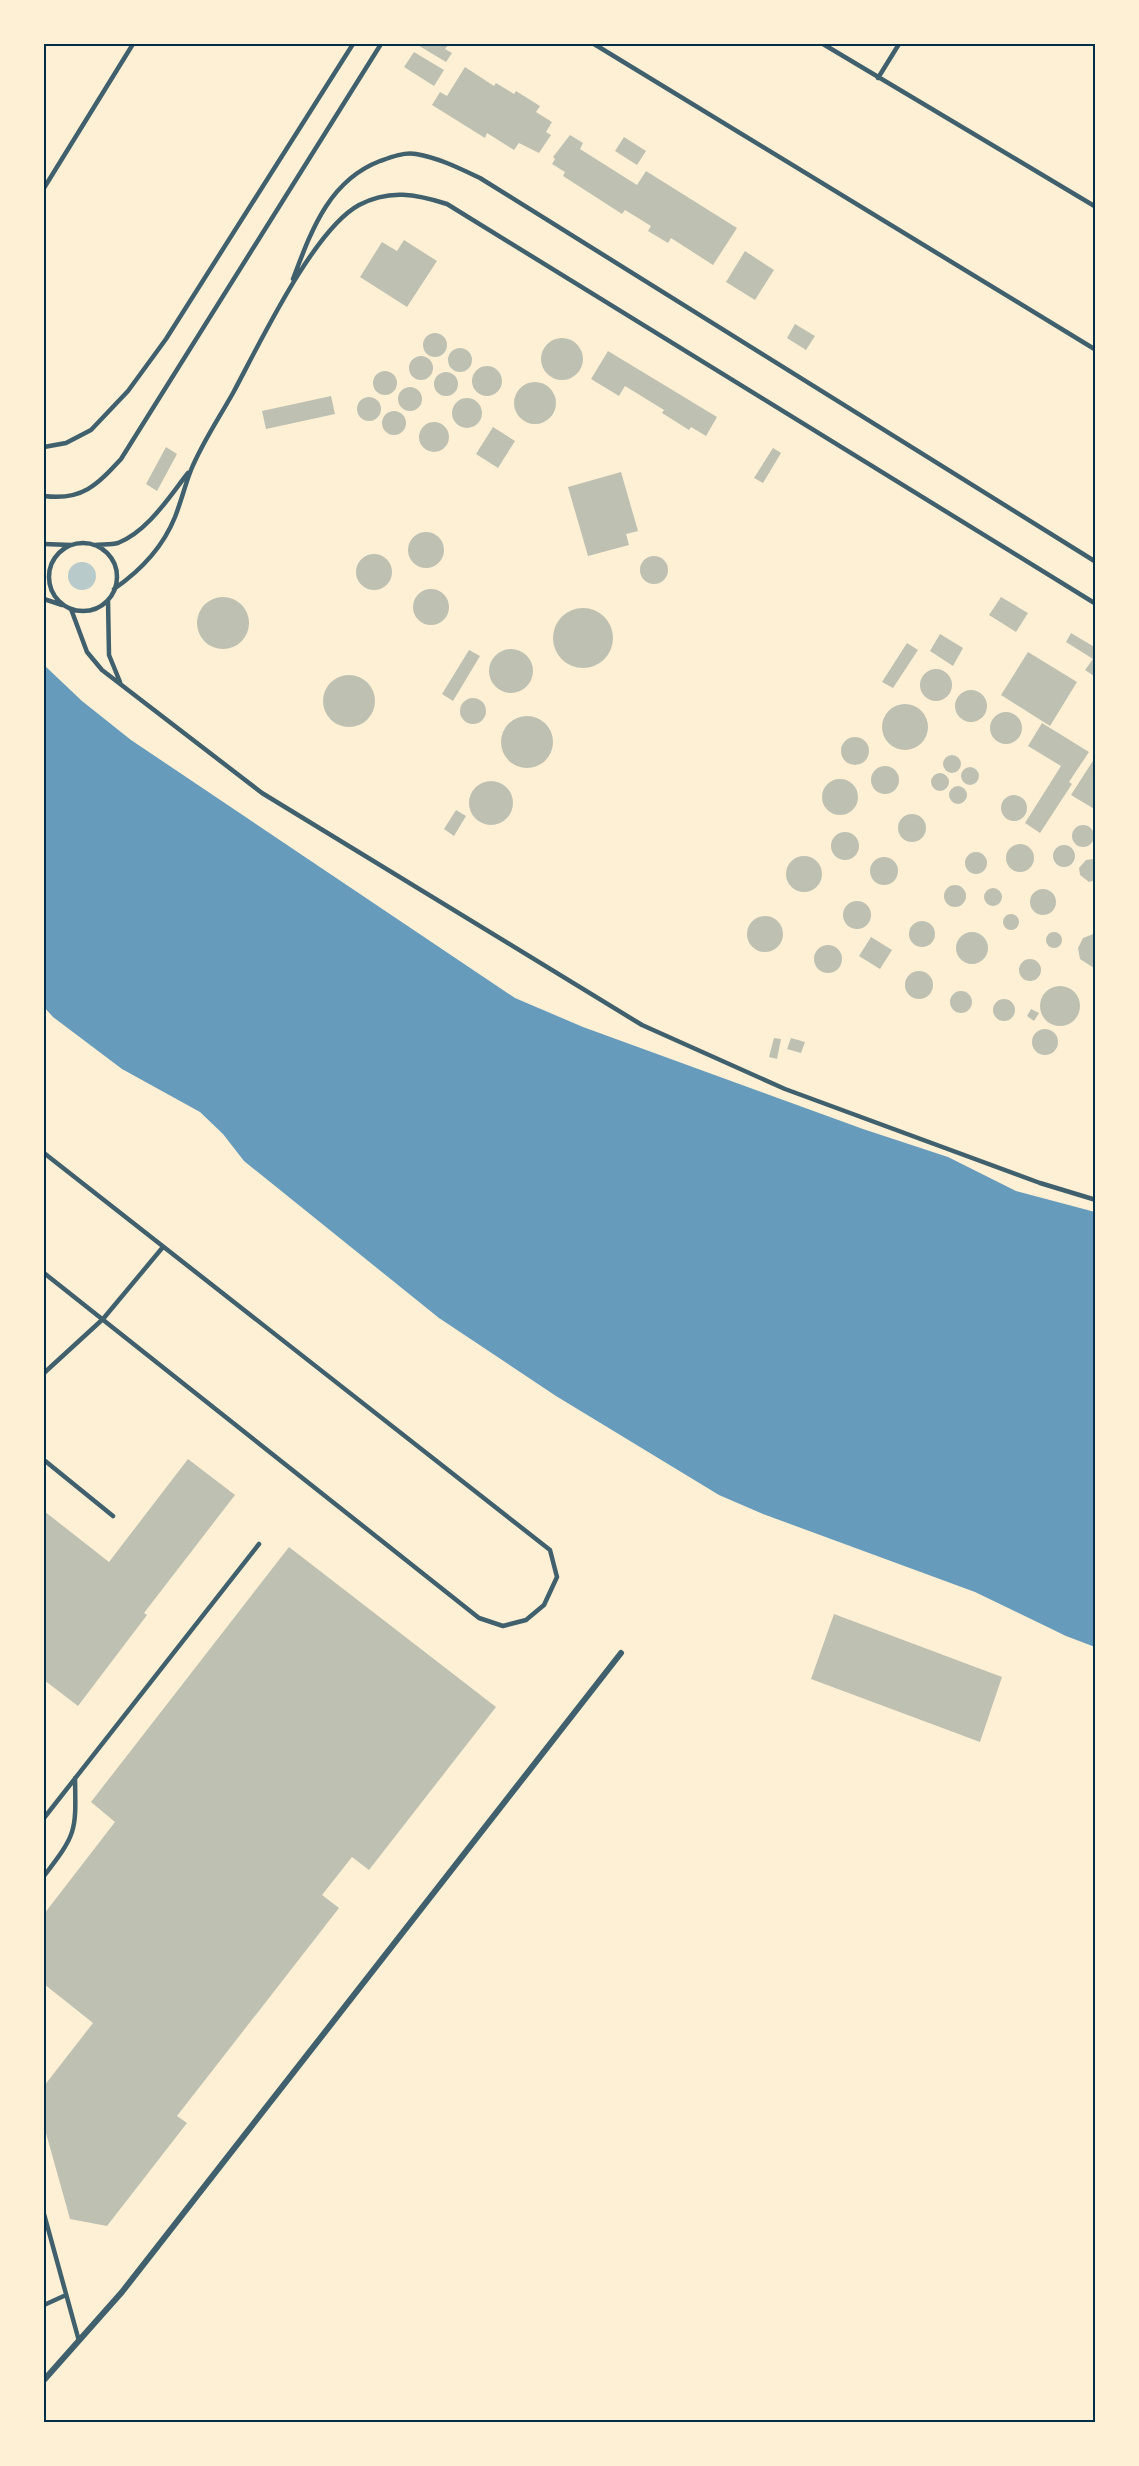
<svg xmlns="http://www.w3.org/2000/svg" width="1139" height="2466" font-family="'IBM Plex Sans',sans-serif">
<rect width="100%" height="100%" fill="#fdf0d5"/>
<path fill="#b9caca" d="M68 576a14 14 0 1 1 28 0a14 14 0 1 1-28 0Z"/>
<path fill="#669bbc" d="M44 665 82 701 131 740 515 998 583 1027 863 1129 948 1157 1016 1191 1095 1212V1647L1066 1636 975 1592 763 1514 719 1495 556 1396 439 1318 244 1161 223 1134 200 1112 122 1069 53 1017 44 1007Z"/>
<path fill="#bec0b2" d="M416 44H449L445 49 452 53 446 62Z
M414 52 444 70 434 86 404 67Z
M465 67 494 86 496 83 514 94 516 91 540 106 536 112 552 122 546 132 551 135 539 153 519 143 514 150 487 133 485 138 432 105 440 92 447 96Z
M570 135 583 143 580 149 637 185 646 171 737 228 713 265 671 238 668 243 648 231 651 226 625 210 622 214 563 176 565 172 552 164 555 159 553 157Z
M624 137 646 151 637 165 615 151Z
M404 240 437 261 407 307 360 277 382 242 397 251Z
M745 251 774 270 755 300 726 282Z
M795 324 815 336 806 350 787 338Z
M423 345a12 12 0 1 1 24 0a12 12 0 1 1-24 0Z
M541 359a21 21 0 1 1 42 0a21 21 0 1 1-42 0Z
M448 360a12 12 0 1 1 24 0a12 12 0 1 1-24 0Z
M608 351 717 417 706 436 691 427 689 430 662 413 664 410 625 386 619 396 591 379Z
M409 368a12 12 0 1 1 24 0a12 12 0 1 1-24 0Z
M472 381a15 15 0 1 1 30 0a15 15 0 1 1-30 0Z
M373 383a12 12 0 1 1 24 0a12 12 0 1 1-24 0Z
M434 384a12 12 0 1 1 24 0a12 12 0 1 1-24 0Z
M514 403a21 21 0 1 1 42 0a21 21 0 1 1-42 0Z
M398 399a12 12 0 1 1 24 0a12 12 0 1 1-24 0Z
M331 396 335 414 266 429 262 411Z
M357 409a12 12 0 1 1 24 0a12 12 0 1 1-24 0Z
M452 413a15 15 0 1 1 30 0a15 15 0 1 1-30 0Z
M382 423a12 12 0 1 1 24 0a12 12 0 1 1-24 0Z
M419 437a15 15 0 1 1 30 0a15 15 0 1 1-30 0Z
M493 427 515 441 498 468 476 454Z
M166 447 177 454 157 491 146 484Z
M773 448 781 453 763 483 754 478Z
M621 472 638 531 626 534 629 545 588 556 568 487Z
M408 550a18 18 0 1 1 36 0a18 18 0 1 1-36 0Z
M356 572a18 18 0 1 1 36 0a18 18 0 1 1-36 0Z
M640 570a14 14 0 1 1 28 0a14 14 0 1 1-28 0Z
M413 607a18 18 0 1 1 36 0a18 18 0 1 1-36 0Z
M1001 597 1028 613 1016 632 989 615Z
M197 623a26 26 0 1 1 52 0a26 26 0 1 1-52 0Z
M553 638a30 30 0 1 1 60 0a30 30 0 1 1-60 0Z
M1071 633 1096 648 1094 676 1085 670 1093 659 1066 642Z
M940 634 963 648 953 666 930 651Z
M907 643 918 650 893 688 882 682Z
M489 671a22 22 0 1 1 44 0a22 22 0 1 1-44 0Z
M469 650 480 656 453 701 442 694Z
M1028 652 1077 682 1050 726 1001 695Z
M920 685a16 16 0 1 1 32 0a16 16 0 1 1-32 0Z
M323 701a26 26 0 1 1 52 0a26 26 0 1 1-52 0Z
M955 706a16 16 0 1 1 32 0a16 16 0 1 1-32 0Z
M460 711a13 13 0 1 1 26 0a13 13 0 1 1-26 0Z
M882 727a23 23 0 1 1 46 0a23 23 0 1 1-46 0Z
M990 728a16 16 0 1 1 32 0a16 16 0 1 1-32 0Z
M501 742a26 26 0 1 1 52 0a26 26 0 1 1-52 0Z
M1042 723 1089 752 1069 782 1072 784 1040 833 1025 823 1061 766 1028 746Z
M841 751a14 14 0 1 1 28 0a14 14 0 1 1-28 0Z
M943 764a9 9 0 1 1 18 0a9 9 0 1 1-18 0Z
M1096 756V810L1071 795Z
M871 780a14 14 0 1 1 28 0a14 14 0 1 1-28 0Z
M961 776a9 9 0 1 1 18 0a9 9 0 1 1-18 0Z
M931 782a9 9 0 1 1 18 0a9 9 0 1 1-18 0Z
M822 797a18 18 0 1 1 36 0a18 18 0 1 1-36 0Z
M469 803a22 22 0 1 1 44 0a22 22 0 1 1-44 0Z
M949 795a9 9 0 1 1 18 0a9 9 0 1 1-18 0Z
M1001 808a13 13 0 1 1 26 0a13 13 0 1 1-26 0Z
M456 810 466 816 454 836 444 829Z
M898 828a14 14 0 1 1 28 0a14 14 0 1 1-28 0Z
M1072 836a11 11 0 1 1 22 0a11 11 0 1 1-22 0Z
M831 846a14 14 0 1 1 28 0a14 14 0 1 1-28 0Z
M1006 858a14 14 0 1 1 28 0a14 14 0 1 1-28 0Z
M1053 856a11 11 0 1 1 22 0a11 11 0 1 1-22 0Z
M965 863a11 11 0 1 1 22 0a11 11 0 1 1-22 0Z
M786 874a18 18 0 1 1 36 0a18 18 0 1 1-36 0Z
M870 871a14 14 0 1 1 28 0a14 14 0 1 1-28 0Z
M1093 859 1096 860V880L1089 882 1080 875 1079 868 1086 860Z
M944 896a11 11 0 1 1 22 0a11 11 0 1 1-22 0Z
M984 897a9 9 0 1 1 18 0a9 9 0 1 1-18 0Z
M1030 902a13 13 0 1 1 26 0a13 13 0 1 1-26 0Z
M843 915a14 14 0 1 1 28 0a14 14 0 1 1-28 0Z
M1003 922a8 8 0 1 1 16 0a8 8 0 1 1-16 0Z
M747 934a18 18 0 1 1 36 0a18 18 0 1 1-36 0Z
M909 934a13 13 0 1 1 26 0a13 13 0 1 1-26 0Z
M956 948a16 16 0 1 1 32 0a16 16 0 1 1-32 0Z
M1046 940a8 8 0 1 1 16 0a8 8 0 1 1-16 0Z
M1096 933V967L1094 968 1080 959 1078 948 1083 938Z
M871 937 892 950 880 969 859 956Z
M814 959a14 14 0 1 1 28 0a14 14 0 1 1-28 0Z
M1019 970a11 11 0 1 1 22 0a11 11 0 1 1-22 0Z
M905 985a14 14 0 1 1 28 0a14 14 0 1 1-28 0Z
M1040 1006a20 20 0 1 1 40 0a20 20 0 1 1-40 0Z
M950 1002a11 11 0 1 1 22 0a11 11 0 1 1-22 0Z
M993 1010a11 11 0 1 1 22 0a11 11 0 1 1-22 0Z
M1031 1009 1039 1013 1034 1021 1027 1016Z
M1032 1042a13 13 0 1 1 26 0a13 13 0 1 1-26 0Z
M774 1038 781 1039 777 1059 769 1057Z
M791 1038 805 1042 801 1053 787 1049Z
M188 1459 235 1495 144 1613 147 1615 78 1706 44 1680V1511L109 1562Z
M289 1547 496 1707 369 1870 352 1857 322 1895 339 1908 177 2116 187 2123 107 2226 70 2219 44 2126V2086L93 2023 44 1984V1914L115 1822 91 1802Z
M834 1614 1002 1677 980 1742 811 1679Z"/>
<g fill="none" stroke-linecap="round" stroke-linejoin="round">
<path stroke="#3f606c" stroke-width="4.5" d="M594 44 1096 350
M823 44 1096 207
M878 78 899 44
M44 188 133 44
M293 279C311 232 328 181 380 161 391 157 404 152 416 154 439 158 459 168 480 178L1096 562
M44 447 66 443 91 430 128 391 166 339 353 44
M44 496C82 501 97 485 121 459L381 44
M49 577a34 34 0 1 1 68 0a34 34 0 1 1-68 0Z
M44 544 71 545
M94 545C101 544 111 545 118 543 148 531 169 497 188 473
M114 589C140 571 163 547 175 517 181 502 185 485 191 470 202 443 219 418 233 393 259 345 313 230 359 205 389 189 416 194 447 204L1096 604
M44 599 62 605
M108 600 109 655 120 682
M71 609 87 652 102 670 262 793 642 1025 785 1089 1040 1183 1096 1200
M44 1153 550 1550 557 1577 544 1605 526 1620 503 1626 479 1618 44 1273
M44 1373 103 1319 163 1247
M44 1460 113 1516
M44 1818 259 1544
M44 1876C77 1833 76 1832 75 1778
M44 2214 79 2341
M44 2305 66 2295"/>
<path stroke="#3f606c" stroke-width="6" d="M44 2380 122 2292 621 1653"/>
</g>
<rect width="1139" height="2466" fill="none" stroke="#fdf0d5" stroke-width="90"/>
<rect x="45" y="45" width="1049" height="2376" fill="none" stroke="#003049" stroke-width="2"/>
</svg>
